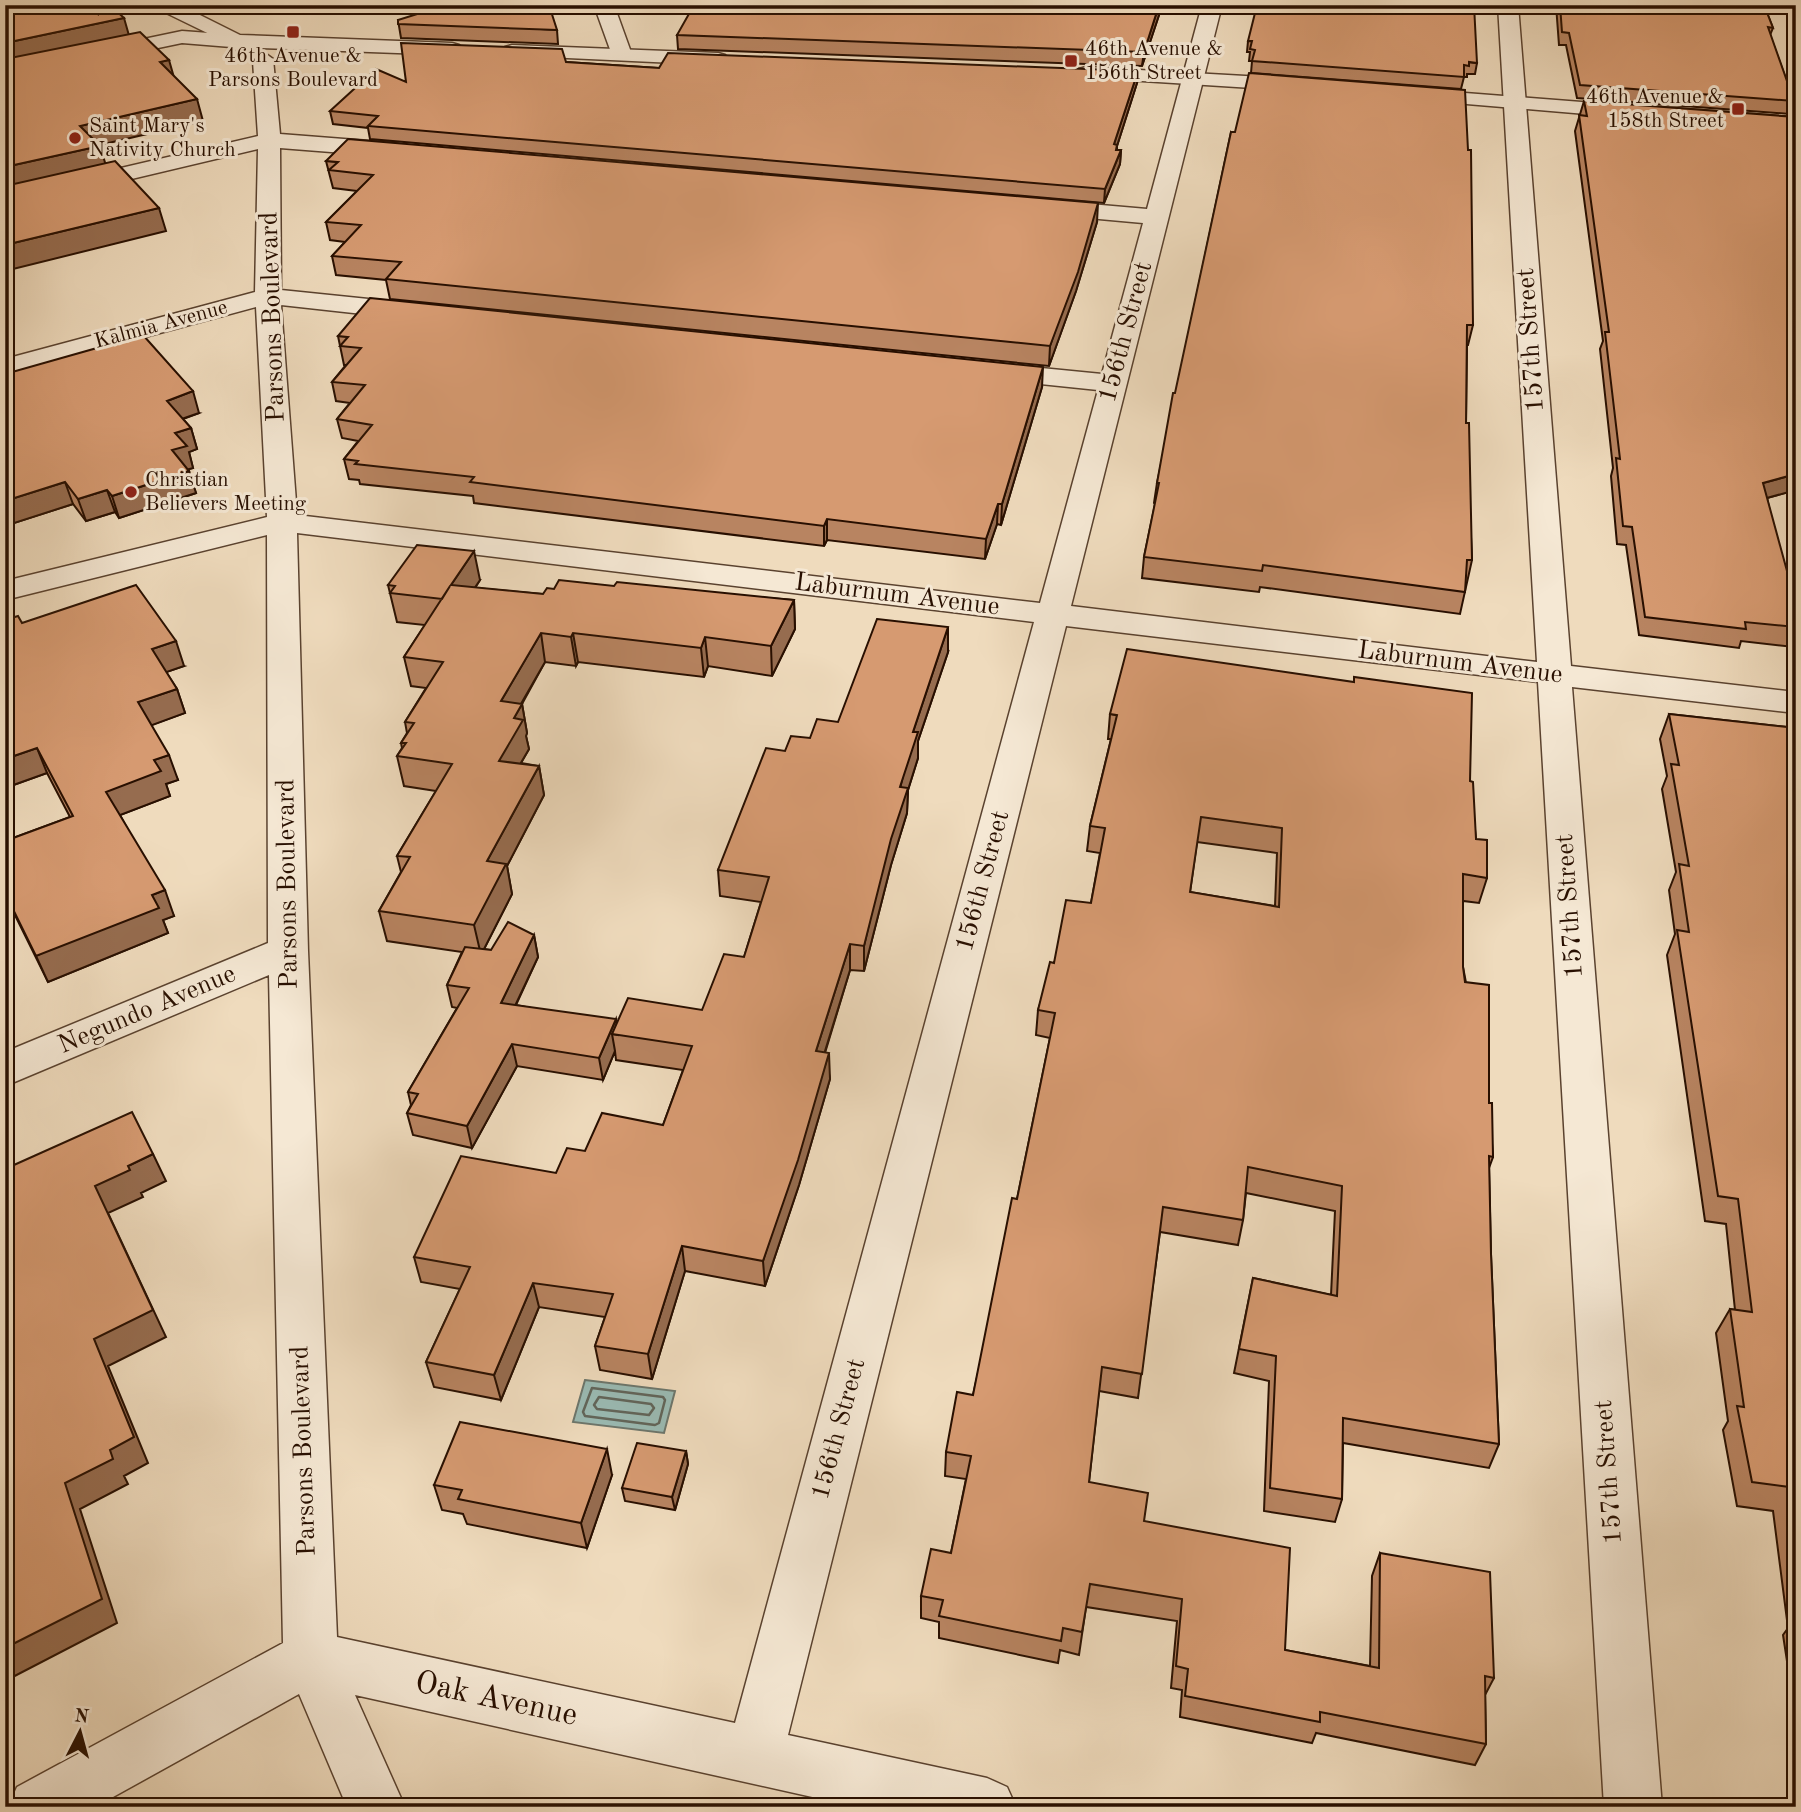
<svg xmlns="http://www.w3.org/2000/svg" width="1801" height="1812" font-family="'Old Standard TT',serif">
<rect width="100%" height="100%" fill="#efdbbd"/>
<filter id="stains"><feTurbulence type="fractalNoise" baseFrequency=".00286" numOctaves="4"/><feColorMatrix values="0 0 0 0 .2 0 0 0 0 .09 0 0 0 0 .02 0 0 0 .5 -.17"/></filter>
<radialGradient id="worn" r=".72"><stop offset=".6" stop-color="#630" stop-opacity="0"/><stop offset="1" stop-color="#630" stop-opacity=".3"/></radialGradient>
<path fill="#9abbb4" stroke="#6c766c" stroke-width="2" d="M585 1380 675 1391 664 1433 573 1422Z"/>
<g fill="none" stroke-linecap="round" stroke-linejoin="round">
<path stroke="#61655a" stroke-width="2.5" d="M592 1388 663 1397 665 1400 659 1423 655 1425 585 1416 583 1412Z
M599 1397 651 1404 654 1408 649 1415 597 1409 594 1405Z"/>
<defs>
<path id="minor" d="M594 5H614L632 55 629 59H615L612 55Z
M1202 5H1222L1071 606 1537 662 1498 5H1518L1571 666 1796 692V713L1572 687 1662 1807H1604L1538 682 1066 626 788 1735 987 1778 1007 1787 1016 1807H857L355 1695 405 1807H347L299 1694 95 1807H8L17 1787 283 1643 269 975 5 1086V1052L268 943 267 535 5 600V581L267 517 256 307 5 375V359L255 292 258 149 5 209V195L258 136 253 61 231 47 182 43 5 80V68L182 31 236 35 243 37 273 59 280 134 395 143 403 145 406 150 403 155 395 157 280 148 281 290 417 304 426 307 430 312 426 317 417 320 281 305 297 515 1040 603 1098 390 992 379 982 377 978 371 982 365 992 363 1102 374 1143 223 1044 214 1036 212 1032 207 1036 202 1044 200 1147 209ZM297 533 1034 622 735 1723 337 1637 308 951Z"/>
<path id="tertiary" d="M156 5H180L240 35 452 43 459 45 462 49 459 53 452 55 236 47 158 9Z
M512 45 718 53 725 55 728 59 725 63 718 65 505 55 502 51 505 47Z
M1086 67 1298 79 1305 81 1308 85 1305 89 1298 91 1079 77 1076 73 1079 69Z
M1414 89 1633 106 1641 107 1644 112 1641 117 1633 118 1407 99 1403 95 1407 91Z"/>
</defs>
<use href="#minor" stroke="#5a422f" stroke-width="3"/>
<use href="#tertiary" stroke="#5a422f" stroke-width="3"/>
<use href="#minor" fill="#f5e8d4" fill-rule="evenodd"/>
<use href="#tertiary" fill="#f5e8d4" fill-rule="evenodd"/>
</g>
<path fill="#b88461" stroke="#280f00" stroke-width="2" fill-rule="evenodd" d="M1556 5H1764L1773 28 1770 35 1794 101 1790 114 1577 98 1566 45H1559Z
M1160 12 1142 66 678 49 677 35Z
M398 20 557 30 558 44 401 38Z
M1248 41 1477 63 1475 74H1467V77H1464L1461 89 1251 73 1252 61H1249L1250 52H1247Z
M566 62 659 68 1137 83 1117 146V150H1121L1120 164 1104 203 370 139 368 128 333 124 330 111 406 82Z
M1584 101 1796 117V490L1767 498 1796 627V644L1794 647 1741 641 1739 648 1639 635 1626 545 1617 544 1611 476 1613 468 1600 349 1603 341 1575 131Z
M1231 132 1473 325 1468 345H1467L1466 423 1472 560 1460 614 1260 587 1259 592 1142 578 1144 557 1155 504 1154 503 1157 483Z
M326 161 1097 222 1076 291 1049 366 390 299 386 280 336 275 332 256 345 242 330 240 326 222 357 191 333 188Z
M338 336 1042 387 1001 525 997 524 985 559 827 540 824 546 474 503 473 496 360 484 359 480 349 479 344 459 358 441 342 438 337 419 350 403 336 401 332 382 346 365H344Z
M5 374 199 413 183 419 191 428 197 449 189 452 193 468 188 469 196 493 119 518 115 512 86 521 73 504 5 526Z
M480 580 475 588 543 594 554 589 614 586 794 600 795 629 772 676 708 666 704 677 578 662 576 666 545 662 522 704 527 733 526 736 529 749 521 763 539 766 544 795 507 866 512 894 484 949 491 950 534 935 538 957 516 1005 616 1025 702 1010 744 957 761 902 720 896 718 870 785 751 810 738 838 722 948 652 918 741V758L908 790 907 813 891 865 864 971 850 970 825 1053 830 1079 799 1185 765 1286 685 1271 652 1379 600 1370 595 1346 605 1317 539 1307 501 1400 434 1387 426 1362 460 1289 421 1282 414 1257 556 1173 585 1151 663 1125 683 1070 616 1060 615 1051 603 1080 517 1066 472 1148 413 1135 407 1113 411 1105 408 1092 457 1008 452 1007 447 985 462 952 387 941 379 911 401 872 397 856 436 791 404 786 397 756 402 748 401 743 407 733 405 722 426 688 411 686 404 657 425 625 397 622 388 585Z
M5 620 22 623 184 666 166 672 177 689 185 713 151 725 178 780 166 784 170 796 120 815 174 916 163 920 168 933 48 982 5 895V841L70 817 47 773 5 788Z
M1110 714 1470 781 1476 839 1487 878 1479 903 1463 901V967L1489 1103 1493 1157 1489 1168 1491 1254 1499 1444 1489 1468 1343 1443 1342 1499 1335 1522 1264 1511 1269 1381 1234 1373 1253 1278 1331 1295 1335 1211 1246 1193 1243 1220 1238 1245 1160 1232 1138 1398 1099 1391 1089 1482 1144 1521 1285 1650 1370 1666 1372 1576 1380 1553 1494 1678 1485 1695 1486 1744 1475 1765 1316 1733 1312 1743 1180 1717 1182 1690 1171 1688 1177 1621 1086 1607 1079 1655 1060 1650 1058 1663 939 1638V1622L921 1618V1596L951 1553 966 1479 945 1476 946 1452 973 1395 1017 1199 1050 1038 1036 1035 1038 1010 1054 963 1091 903 1100 853 1087 851 1090 826 1111 739H1108ZM1197 842 1277 853 1275 906 1190 892Z
M1669 714 1796 728V1720L1783 1635 1788 1628 1773 1511 1737 1506 1723 1430 1728 1421 1716 1333 1730 1309 1735 1310 1726 1224 1705 1221 1667 955 1675 934 1669 890 1676 872 1662 789 1667 776 1660 739Z
M686 1451 688 1464 675 1510 625 1501 622 1488Z
M612 1475 587 1548 467 1524 463 1514 442 1510 434 1485Z"/>
<path fill="#966c4f" stroke="#280f00" stroke-width="2" d="M1159 5H1160V12L1142 66 1144 52Z
M124 18 130 39 5 65V43Z
M169 60 175 81 160 62Z
M1138 71 1137 83 1117 146 1116 158 1114 144Z
M197 99 203 121 87 148 80 126Z
M100 146 107 169 5 192V167Z
M1121 150 1120 164 1104 203 1105 189Z
M1098 203 1097 222 1076 291 1049 366 1050 346Z
M159 208 166 231 5 271V245Z
M5 301 12 321 5 322Z
M1043 367 1042 387 1001 525 1002 504Z
M193 391 199 413 173 422 167 401Z
M191 428 197 449 189 452 193 468 179 472 172 450 175 433Z
M189 471 196 493 119 518 112 496Z
M1796 474V490L1756 501 1763 483Z
M65 482 73 504 5 526V501Z
M107 490 115 512 86 521 78 499Z
M998 504 997 524 985 559 986 539Z
M827 519V540L824 546V526Z
M474 551 480 580 457 614 451 585Z
M794 600 795 629 772 676 771 646Z
M948 627V652L918 741V758L908 790 907 813 891 865 864 971V946L913 732Z
M541 633 545 662 506 730 501 701Z
M573 633 578 662 576 666 571 637Z
M705 637 708 666 704 677 701 648Z
M176 641 184 666 161 674 152 649Z
M177 689 185 713 147 727 138 702Z
M522 704 527 733 526 736 529 749 505 790 499 761 514 718Z
M37 748 47 773 5 788V759Z
M169 755 178 780 166 784 170 796 115 817 106 792 154 760Z
M539 766 544 795 507 866 512 894 481 955 474 925 487 861Z
M165 890 174 916 163 920 168 933 48 982 36 956 152 895Z
M534 935 538 957 506 1025 501 1003Z
M850 944V970L817 1077 816 1051Z
M616 1019 618 1035 612 1034 615 1051 603 1080 599 1058Z
M512 1044 517 1066 472 1148 467 1126Z
M829 1053 830 1079 799 1185 765 1286 763 1261Z
M153 1154 166 1181 141 1193 143 1197 108 1213 166 1337 108 1366 148 1463 124 1476 128 1484 80 1509 117 1623 5 1681V1648L65 1483 110 1450 94 1339 95 1186 128 1166Z
M682 1246 685 1271 652 1379 648 1354Z
M533 1283 539 1307 501 1400 494 1375Z
M607 1449 612 1475 587 1548 581 1523Z
M686 1451 688 1464 675 1510 672 1497Z"/>
<path fill="#d69a71" stroke="#280f00" stroke-width="2" fill-rule="evenodd" d="M5 5H88L98 14 100 5H110L124 18 5 43Z
M446 5H549L557 30 398 24V20Z
M694 5H1159L1144 52 677 35Z
M1257 5H1474L1477 63 1469 62V66L1464 65V77L1252 61 1255 50 1250 49 1252 41H1248Z
M1560 5H1764L1773 28 1768 27 1794 101 1580 85 1569 33 1562 32Z
M140 32 169 60 160 62 197 99 80 126 100 146 5 167V59Z
M401 43 562 49 566 62 659 68 668 53 1138 71 1114 144 1117 145 1116 150H1121L1105 189 368 126 378 116 330 111 376 69 406 82Z
M1249 73 1465 90 1468 150H1471L1473 325H1467L1466 423H1469L1472 560H1467L1465 592 1263 565 1262 571 1144 557 1159 483H1157L1173 393H1175L1231 132H1235Z
M1584 101 1796 117V474L1763 483 1796 604V627L1745 622 1746 629 1645 617 1632 527 1623 526 1616 458 1620 459 1605 332H1609L1579 115 1587 116Z
M348 139 1098 203 1078 272 1050 346 386 279 401 262 332 256 361 225 326 222 373 175 329 170 338 162 326 161Z
M115 161 159 208 5 245V186Z
M370 298 1043 367 1002 504H998L986 539 827 519 824 526 470 482 474 477 355 464 358 461 344 459 372 425 337 419 365 385 332 382 361 348 340 346 348 337 338 336Z
M143 335 193 391 167 401 191 428 175 433 187 446 172 450 189 471 112 496 107 490 78 499 65 482 5 501V374Z
M417 545 474 551 451 585 543 594 547 588 554 589 559 580 614 586 617 582 794 600 771 646 705 637 701 648 573 633 571 637 541 633 501 701 522 704 514 718 523 720 499 761 539 766 487 861 506 864 474 925 379 911 410 857 397 856 452 764 397 756 406 743H401L414 723 405 722 443 662 404 657 450 586 442 599 390 593 395 586 388 585Z
M136 585 176 641 152 649 177 689 138 702 169 755 154 760 161 771 106 792 165 890 152 895 159 908 36 956 5 893V841L73 816 37 748 5 759V620L18 616 22 623Z
M877 619 948 627 913 732H918L900 787 908 788 891 839 864 946 850 944 816 1051 829 1053 798 1160 763 1261 682 1246 648 1354 595 1346 613 1294 533 1283 494 1375 426 1362 470 1267 414 1257 461 1156 556 1173 567 1148 585 1151 602 1113 663 1125 692 1046 612 1034 628 998 702 1010 724 954 744 957 769 877 718 870 766 748 785 751 791 736 810 738 817 719 838 722Z
M1127 649 1354 682V677L1472 693 1470 781 1473 782 1476 839 1487 840V878L1463 874V967L1465 982 1489 985V1103H1492L1493 1157 1489 1156 1491 1254 1499 1444 1343 1418 1342 1499 1270 1488 1276 1356 1239 1349 1253 1278 1337 1296 1342 1186 1248 1167 1243 1220 1163 1207 1142 1374 1102 1367 1089 1482 1148 1493 1144 1521 1290 1548 1285 1650 1379 1668 1380 1553 1490 1572 1494 1678 1485 1676 1486 1744 1320 1712V1722L1185 1696 1188 1669 1176 1666 1182 1599 1090 1584 1082 1632 1063 1628 1061 1641 939 1616 943 1600 921 1596 931 1549 951 1553 971 1456 946 1452 957 1392 973 1395 1012 1198 1017 1199 1055 1013 1038 1010 1050 962 1054 963 1066 900 1091 903 1105 828 1090 826 1117 715 1110 714ZM1201 817 1282 828 1279 907 1190 892Z
M1669 714 1796 728V1540L1789 1487 1752 1482 1737 1406 1744 1407 1730 1309 1752 1312 1738 1199 1718 1196 1677 930 1689 932 1679 864 1689 866 1671 764 1679 765Z
M508 922 534 935 501 1003 616 1019 599 1058 512 1044 467 1126 407 1113 418 1094 408 1092 469 988 447 985 465 947 491 950Z
M132 1112 153 1154 128 1166 130 1170 95 1186 153 1310 94 1339 134 1437 110 1450 113 1459 65 1483 102 1599 5 1648V1169Z
M460 1422 607 1449 581 1523 458 1499 462 1490 434 1485Z
M637 1443 686 1451 672 1497 622 1488Z"/>
<g fill="#8f2418" stroke="#f5e8d4" stroke-width="2.5">
<rect x="286" y="25" width="14" height="14" rx="3.5"/>
<rect x="1064" y="54" width="14" height="14" rx="3.5"/>
<rect x="1731" y="102" width="14" height="14" rx="3.5"/>
<circle cx="75" cy="138" r="7"/>
<circle cx="131" cy="492" r="7"/>
</g>
<g text-anchor="middle" dominant-baseline="central" stroke-width="6" stroke-linejoin="round" paint-order="stroke">
<g font-size="21" fill="#280f00" stroke="#f5e8d4" text-anchor="start">
<text x="1085" y="49">46th Avenue &amp;<tspan x="1085" dy="24">156th Street</tspan></text>
<text x="293" y="56" text-anchor="middle">46th Avenue &amp;<tspan x="293" dy="24">Parsons Boulevard</tspan></text>
<text x="1724" y="97" text-anchor="end">46th Avenue &amp;<tspan x="1724" dy="24">158th Street</tspan></text>
<text x="89" y="126">Saint Mary's<tspan x="89" dy="24">Nativity Church</tspan></text>
<text x="145" y="480">Christian<tspan x="145" dy="24">Believers Meeting</tspan></text>
</g>
<g font-size="21" fill="#280f00" stroke="#f5e8d4">
<text transform="translate(161 325) rotate(-15)">Kalmia Avenue</text>
</g>
<g font-size="26" fill="#280f00" stroke="#f5e8d4">
<text transform="translate(273 317) rotate(-92)">Parsons Boulevard</text>
<text transform="translate(1126 332) rotate(-75)">156th Street</text>
<text transform="translate(1531 340) rotate(-94)">157th Street</text>
<text transform="translate(897 595) rotate(7)">Laburnum Avenue</text>
<text transform="translate(1460 663) rotate(7)">Laburnum Avenue</text>
<text transform="translate(983 881) rotate(-75)">156th Street</text>
<text transform="translate(288 884) rotate(-91)">Parsons Boulevard</text>
<text transform="translate(1570 906) rotate(-94)">157th Street</text>
<text transform="translate(147 1010) rotate(-23)">Negundo Avenue</text>
<text transform="translate(839 1429) rotate(-75)">156th Street</text>
<text transform="translate(304 1451) rotate(-92)">Parsons Boulevard</text>
<text transform="translate(1609 1472) rotate(-94)">157th Street</text>
</g>
<g font-size="32" fill="#280f00" stroke="#f5e8d4">
<text transform="translate(496 1700) rotate(12)">Oak Avenue</text>
</g>
</g>
<rect width="1801" height="1812" fill="none" stroke="#efdbbd" stroke-width="28"/>
<rect x="7" y="7" width="1787" height="1798" fill="none" stroke="#280f00" stroke-width="3.5"/>
<rect x="14" y="14" width="1773" height="1784" fill="none" stroke="#280f00" stroke-width="2"/>
<g transform="translate(80 1732) rotate(6)" stroke="#f5e8d4" stroke-width="5" paint-order="stroke">
<path d="M0-5L12 26L0 18L-12 26Z" fill="#280f00"/>
<text y="-10" font-size="19" font-weight="bold" text-anchor="middle" fill="#280f00">N</text>
</g>
<rect width="100%" height="100%" filter="url(#stains)"/>
<rect width="100%" height="100%" fill="url(#worn)"/>
</svg>
